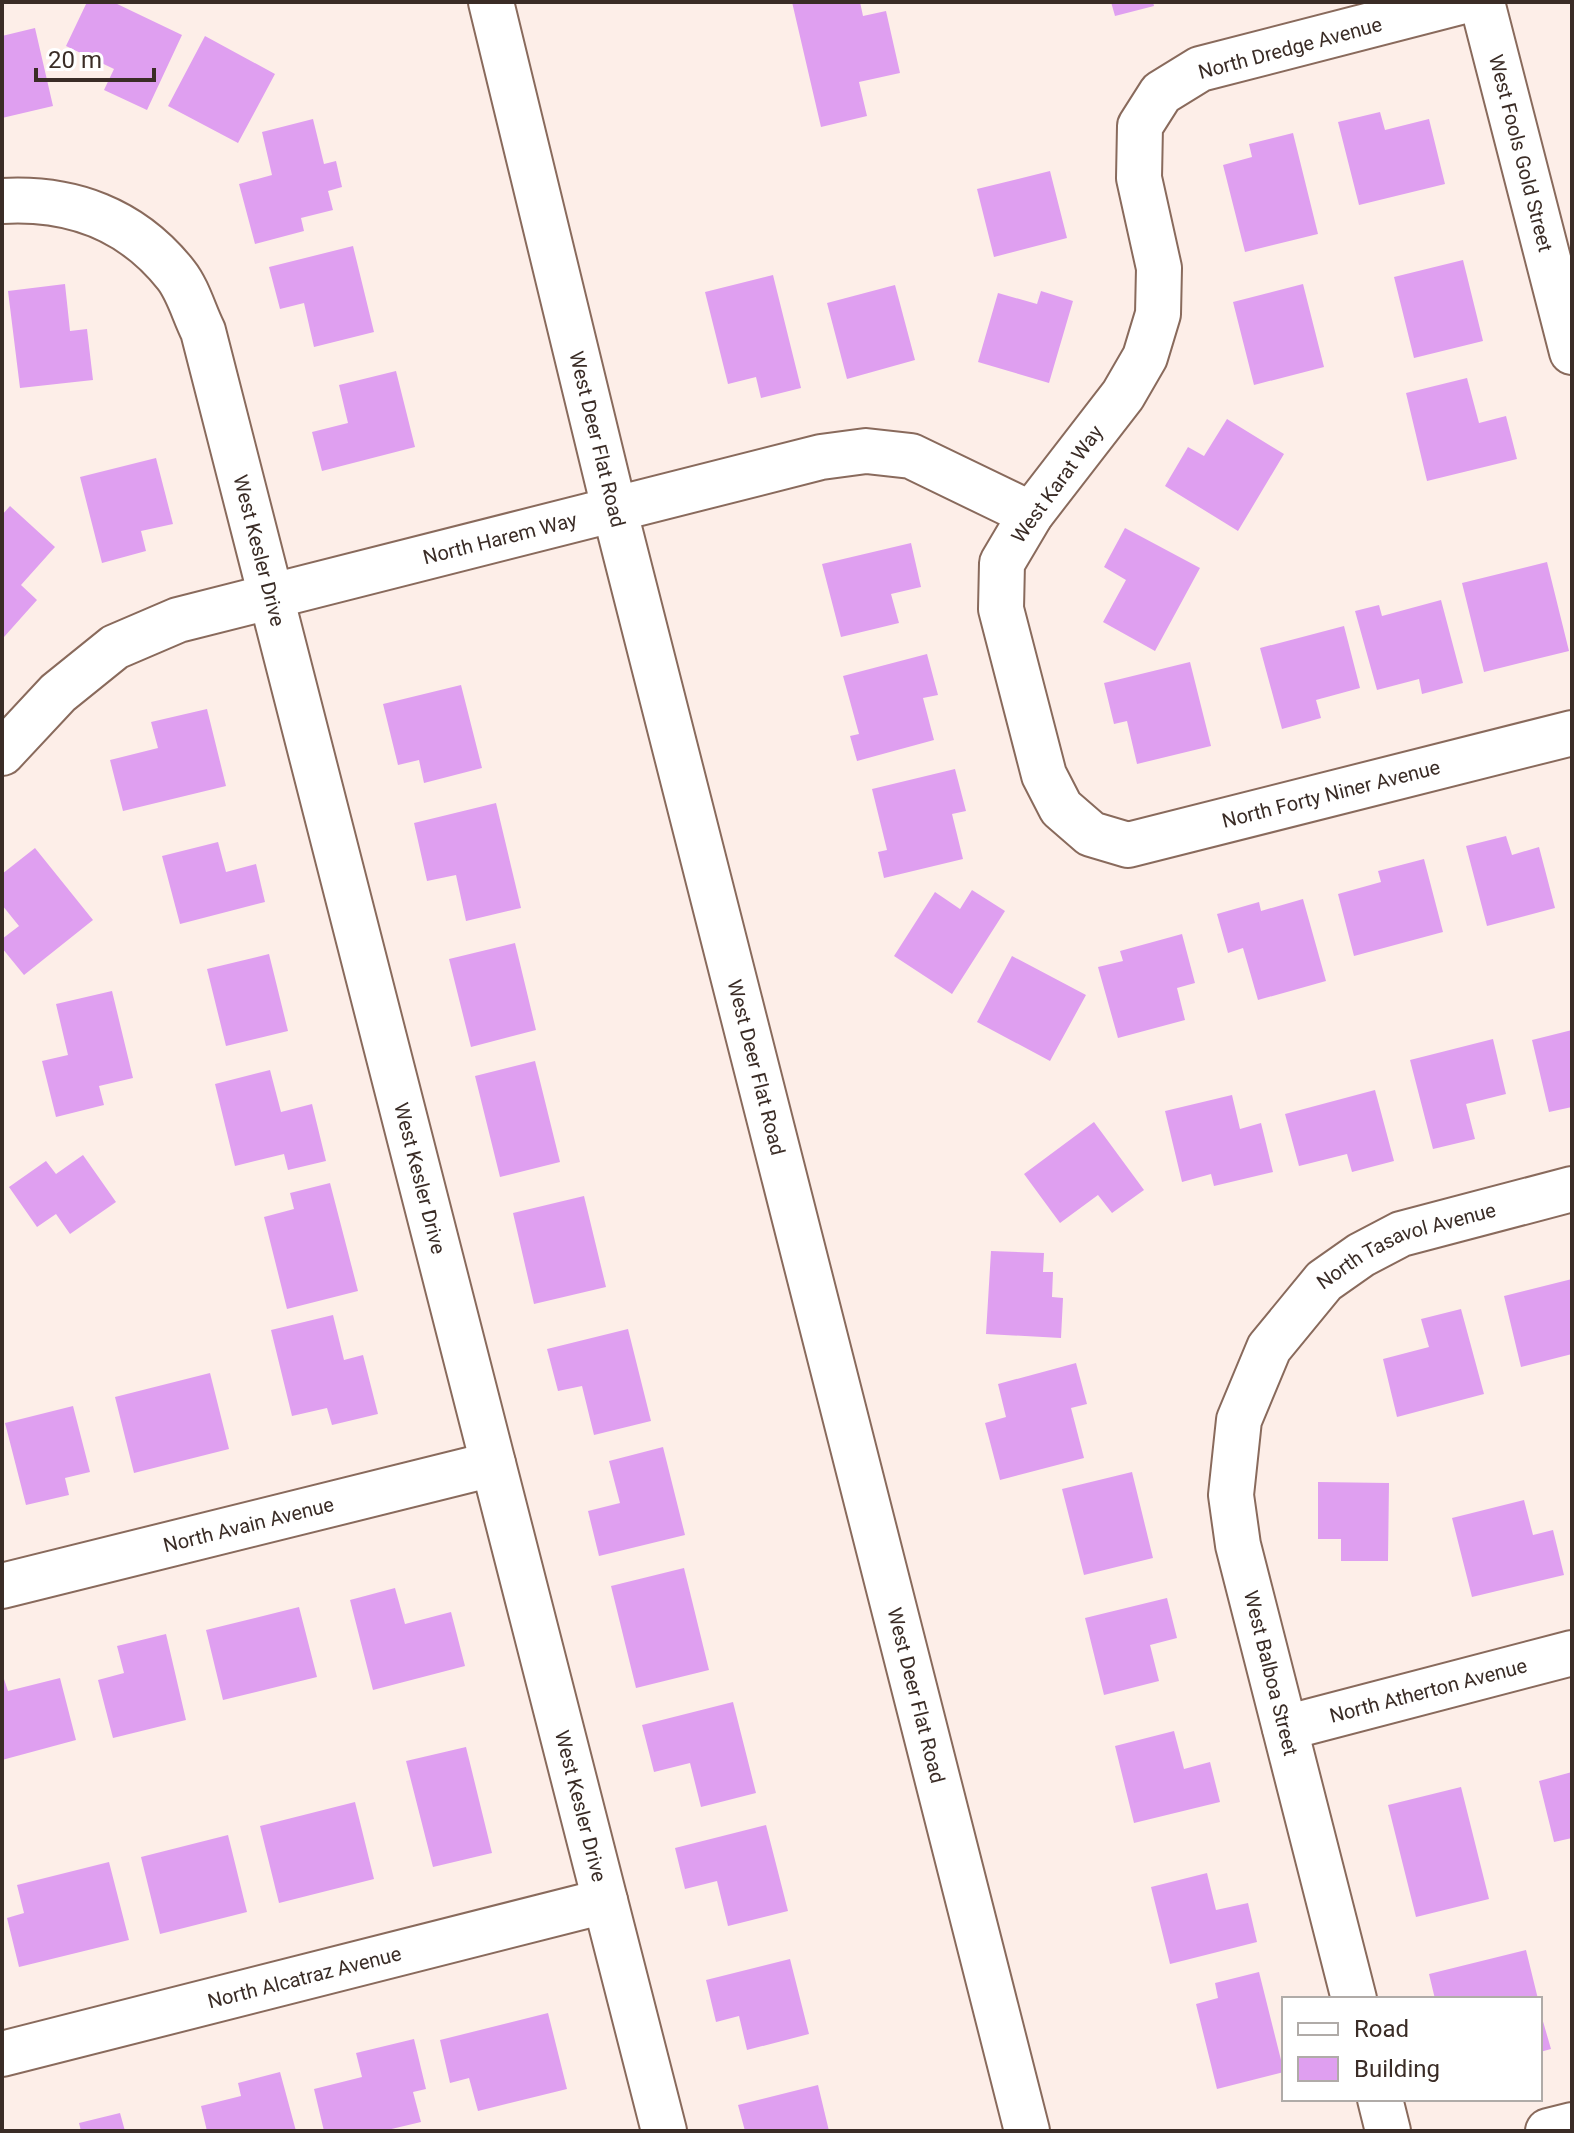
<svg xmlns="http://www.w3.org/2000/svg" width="1574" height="2133" font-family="Roboto,sans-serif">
<rect width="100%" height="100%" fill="#fdeee8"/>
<path fill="#df9ff0" d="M87 2H113L182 35 147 110 104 90 114 69 66 46Z
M792 2H860L863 16 886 11 900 73 859 82 867 116 821 127Z
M1111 2H1153L1154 6 1115 16Z
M35 28 53 106 2 118V36Z
M205 36 275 74 238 143 168 106Z
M1380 112 1385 130 1429 119 1445 184 1359 205 1338 122Z
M313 119 324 164 336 161 342 187 328 191 333 210 301 218 304 231 255 244 239 184 272 175 262 132Z
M1293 133 1318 234 1245 252 1223 165 1252 157 1249 144Z
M1050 171 1067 238 994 257 977 189Z
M353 246 374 332 314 347 304 303 280 309 269 267Z
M1463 260 1483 341 1414 358 1394 277Z
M773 275 801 388 761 398 756 377 728 384 705 292Z
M65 284 70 331 87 329 93 380 20 388 8 291Z
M1303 284 1324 367 1254 385 1233 302Z
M895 285 915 360 847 379 827 303Z
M1041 291 1073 301 1049 383 978 362 998 293 1037 304Z
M396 371 415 447 322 471 312 432 348 423 339 385Z
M1467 378 1479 423 1506 416 1517 459 1427 481 1406 393Z
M1227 419 1284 454 1238 531 1165 486 1188 447 1204 456Z
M156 458 173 524 141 531 146 551 102 563 80 477Z
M10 506 55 547 21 585 37 600 4 637 2 515Z
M1125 528 1200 568 1155 651 1103 622 1126 580 1104 567Z
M911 543 921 587 891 594 899 623 841 637 822 564Z
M1547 562 1569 651 1484 672 1462 583Z
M1441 600 1463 683 1422 694 1419 679 1377 690 1355 611 1379 605 1382 616Z
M1344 626 1360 688 1316 700 1321 718 1282 729 1260 648Z
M927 654 938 695 923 698 934 740 857 761 850 736 859 734 843 676Z
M1190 662 1211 746 1137 764 1127 721 1114 724 1104 683Z
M461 685 482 768 424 783 419 760 398 765 383 704Z
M207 709 226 786 123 811 110 760 158 748 151 722Z
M955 769 966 811 952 814 963 859 884 878 878 852 887 850 872 789Z
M496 803 521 908 466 921 456 875 427 881 414 823Z
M1506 836 1512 855 1539 847 1555 908 1487 926 1466 846Z
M218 842 226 872 256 864 265 902 180 924 162 856Z
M35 848 93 920 24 975 2 948V939L19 926 2 905V874Z
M1424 859 1443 932 1354 956 1338 894 1381 882 1378 871Z
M972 890 1005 911 952 994 894 956 935 892 960 909Z
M1303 899 1326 981 1258 1000 1243 948 1228 953 1217 914 1259 902 1261 911Z
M1182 934 1195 983 1177 988 1185 1020 1118 1038 1098 967 1123 961 1120 951Z
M515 943 536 1030 471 1047 449 959Z
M269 954 288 1031 226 1046 207 969Z
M1012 956 1086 995 1050 1061 977 1022Z
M112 991 133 1078 99 1086 104 1105 56 1117 42 1061 68 1055 56 1004Z
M1572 1030V1107L1549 1112 1532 1040Z
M1493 1039 1506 1094 1466 1104 1475 1139 1433 1149 1410 1060Z
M535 1061 560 1162 500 1177 475 1076Z
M270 1070 281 1112 312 1104 326 1161 288 1170 284 1154 235 1166 215 1084Z
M1375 1090 1394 1161 1352 1172 1347 1154 1299 1166 1285 1114Z
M1232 1095 1240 1129 1261 1123 1273 1172 1214 1186 1211 1174 1182 1182 1165 1111Z
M1094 1122 1144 1190 1112 1213 1098 1195 1060 1223 1024 1174Z
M83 1155 116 1202 70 1234 56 1214 37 1227 9 1187 46 1161 56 1174Z
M330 1183 358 1291 287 1309 264 1217 294 1209 290 1193Z
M584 1196 606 1287 534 1304 513 1213Z
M991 1251 1044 1253 1043 1272H1053L1052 1297 1063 1298 1061 1338 986 1334Z
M1572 1279V1354L1521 1367 1504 1296Z
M1461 1309 1484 1394 1397 1417 1383 1359 1429 1347 1421 1319Z
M333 1315 344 1360 363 1355 378 1414 332 1425 327 1408 292 1416 271 1330Z
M628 1329 651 1421 594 1435 582 1386 558 1391 547 1349Z
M1076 1363 1087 1404 1071 1408 1084 1458 1000 1480 985 1423 1006 1417 998 1384Z
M210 1373 229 1449 134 1473 115 1397Z
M73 1406 90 1472 65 1478 69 1495 26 1505 5 1423Z
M663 1447 685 1535 599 1556 588 1511 620 1503 609 1461Z
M1132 1472 1153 1558 1084 1575 1062 1489Z
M1318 1482 1389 1483 1388 1561H1341V1539H1318Z
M1524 1500 1533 1535 1553 1530 1564 1575 1472 1597 1452 1518Z
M684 1568 709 1670 636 1688 611 1586Z
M395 1588 405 1624 451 1612 465 1666 373 1690 350 1600Z
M1167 1598 1177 1638 1150 1645 1159 1681 1104 1695 1085 1618Z
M299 1607 317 1677 223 1700 206 1630Z
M166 1634 186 1720 113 1738 98 1680 124 1673 117 1646Z
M2 1673 8 1691 60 1678 76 1740 2 1760Z
M733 1702 756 1793 701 1807 690 1763 654 1772 642 1725Z
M1174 1731 1184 1769 1210 1762 1220 1802 1134 1823 1115 1746Z
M466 1747 492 1853 433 1867 406 1761Z
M1572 1772V1838L1554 1842 1539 1781Z
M1461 1787 1489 1899 1416 1917 1388 1805Z
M355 1802 374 1879 279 1903 260 1826Z
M766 1825 788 1911 728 1926 717 1881 685 1889 675 1848Z
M228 1835 247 1912 160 1934 141 1857Z
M109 1862 129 1940 19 1967 7 1918 24 1913 17 1885Z
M1207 1873 1216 1910 1248 1903 1257 1942 1170 1964 1151 1887Z
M1526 1950 1538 1999H1435L1429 1974Z
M790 1959 809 2034 747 2050 739 2016 716 2022 706 1980Z
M1259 1972 1284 2072 1217 2089 1196 2004 1218 1998 1215 1983Z
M1540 2011 1551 2049 1540 2052Z
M548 2013 567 2089 478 2111 469 2078 450 2083 440 2040Z
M414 2039 426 2089 413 2092 421 2122 383 2131H324L314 2089 362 2077 356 2053Z
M280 2072 296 2131H207L201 2106 241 2096 238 2083Z
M818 2085 829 2131H745L738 2105Z
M120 2113 125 2131H81L79 2123Z"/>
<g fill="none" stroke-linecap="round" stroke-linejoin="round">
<defs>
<g id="minor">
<path id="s1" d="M1460 2 1200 69 1161 93 1140 126 1139 178 1159 268 1158 314 1145 357 1123 395 1031 514 1002 563 1001 609 1044 775 1061 808 1091 834 1128 845 1572 733"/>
<path id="s2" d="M1482 2 1572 352"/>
<path id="s3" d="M2 201C71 197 132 219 176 275 188 290 194 313 203 331L664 2131"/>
<path id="s4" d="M2 753 58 693 115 647 178 620 821 457 866 451 911 456 1031 514"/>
<path id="s5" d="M2 1586 493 1464"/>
<path id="s6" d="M1285 1728 1572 1653"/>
<path id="s7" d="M1354 1999 1238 1545 1231 1495 1239 1420 1269 1348 1324 1281 1361 1255 1401 1234 1572 1189"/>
<path id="s8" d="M2 2054 605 1901"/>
<path d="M1380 2099 1388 2131"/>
<path d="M1548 2131 1572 2125"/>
</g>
<g id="major">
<path id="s9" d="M491 2 615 512 1027 2131"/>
</g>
</defs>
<use href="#minor" stroke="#896a5c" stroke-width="48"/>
<use href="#major" stroke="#896a5c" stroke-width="48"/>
<use href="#minor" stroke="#fff" stroke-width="44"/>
<use href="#major" stroke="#fff" stroke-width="44"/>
</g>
<g text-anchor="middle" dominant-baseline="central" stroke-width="6" stroke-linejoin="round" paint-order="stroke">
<g font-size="20" fill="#3a2c26" stroke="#fff">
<text transform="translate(1290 48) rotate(-15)">North Dredge Avenue</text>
<text stroke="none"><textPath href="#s2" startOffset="156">West Fools Gold Street</textPath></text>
<text stroke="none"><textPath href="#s9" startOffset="450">West Deer Flat Road</textPath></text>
<text transform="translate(1057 484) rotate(-54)">West Karat Way</text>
<text stroke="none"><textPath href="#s4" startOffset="556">North Harem Way</textPath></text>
<text stroke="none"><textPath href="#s3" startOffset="486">West Kesler Drive</textPath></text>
<text stroke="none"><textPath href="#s1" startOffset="1382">North Forty Niner Avenue</textPath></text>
<text stroke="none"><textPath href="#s9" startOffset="1098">West Deer Flat Road</textPath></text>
<text stroke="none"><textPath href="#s3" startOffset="1134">West Kesler Drive</textPath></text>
<text stroke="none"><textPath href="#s7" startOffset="850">North Tasavol Avenue</textPath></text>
<text stroke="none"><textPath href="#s5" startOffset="254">North Avain Avenue</textPath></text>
<text transform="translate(1271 1673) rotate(76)">West Balboa Street</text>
<text stroke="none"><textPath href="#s6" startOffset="148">North Atherton Avenue</textPath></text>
<text stroke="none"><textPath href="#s9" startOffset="1746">West Deer Flat Road</textPath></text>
<text stroke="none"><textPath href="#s3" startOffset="1782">West Kesler Drive</textPath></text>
<text stroke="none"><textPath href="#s8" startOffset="312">North Alcatraz Avenue</textPath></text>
</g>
</g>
<rect width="1574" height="2133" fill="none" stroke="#3a2c26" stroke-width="8"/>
<rect x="1282" y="1997" width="260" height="104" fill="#ffffff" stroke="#b0aba8" stroke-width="2"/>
<rect x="1298" y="2023" width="40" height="12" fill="#ffffff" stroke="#b0aba8" stroke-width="2"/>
<text x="1354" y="2037" font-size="24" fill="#3a2c26">Road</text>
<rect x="1298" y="2057" width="40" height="24" fill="#df9ff0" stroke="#b0aba8" stroke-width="2"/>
<text x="1354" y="2077" font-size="24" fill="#3a2c26">Building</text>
<path d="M36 68v12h118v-12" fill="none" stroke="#3a2c26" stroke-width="4"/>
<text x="48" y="68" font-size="24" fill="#3a2c26" stroke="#ffffff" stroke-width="6" paint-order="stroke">20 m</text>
</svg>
